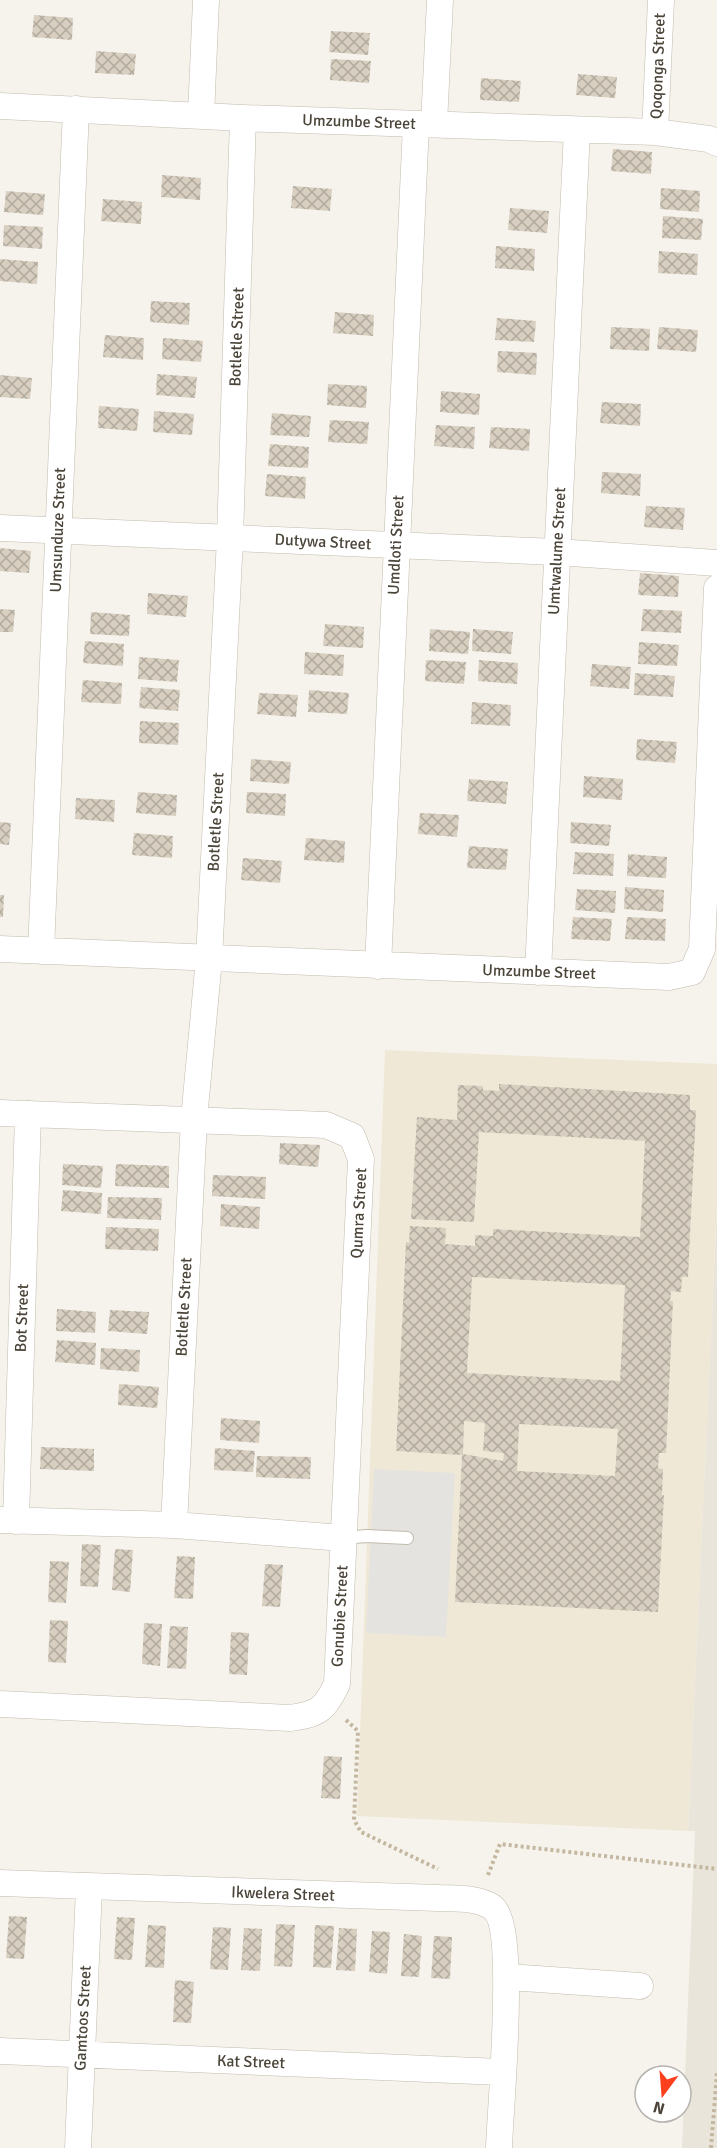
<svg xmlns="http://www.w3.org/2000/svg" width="717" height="2148" font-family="Signika,sans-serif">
<defs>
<pattern id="building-cross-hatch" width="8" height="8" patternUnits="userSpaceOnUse" patternTransform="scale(1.5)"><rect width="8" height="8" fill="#d8cfc1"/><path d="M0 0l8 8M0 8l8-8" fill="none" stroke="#b1aa9e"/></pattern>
</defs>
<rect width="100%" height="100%" fill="#f6f3ec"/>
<path fill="#eae5da" d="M717 1206V2148H682L695 1831H688Z"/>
<path fill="#efe8d6" d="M385 1050 717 1064V1206L688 1831 357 1816Z"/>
<path fill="#e5e3e0" d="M374 1469 455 1473 446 1637 366 1633Z"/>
<path fill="url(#building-cross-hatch)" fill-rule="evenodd" d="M34 15 73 18 72 40 32 37Z
M331 31 370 33 368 55 329 52Z
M96 51 136 54 134 75 95 73Z
M331 59 371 61 369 83 330 80Z
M578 74 617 77 615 98 576 95Z
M481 78 521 81 519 102 480 100Z
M613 149 652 152 651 174 611 171Z
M162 175 201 178 200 200 161 197Z
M293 186 332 189 330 211 291 208Z
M661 188 700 191 699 212 660 209Z
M6 191 45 194 43 215 4 212Z
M103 199 142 202 141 224 101 221Z
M510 208 549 211 547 233 508 230Z
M663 216 703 219 701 240 662 238Z
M4 225 43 227 42 249 3 246Z
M496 246 535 249 534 271 495 268Z
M659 251 698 254 697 275 658 273Z
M0 259 38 262 37 284 0 281Z
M151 301 190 303 189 325 150 322Z
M335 312 374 315 373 336 333 333Z
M497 318 536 321 534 342 495 340Z
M611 327 650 329 649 351 610 349Z
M659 327 698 330 696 352 657 349Z
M105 335 144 338 143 360 103 357Z
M163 338 203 341 201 362 162 359Z
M498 351 537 353 536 375 497 372Z
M157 374 197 377 195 398 156 395Z
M0 375 32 378 30 399 0 397Z
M328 384 367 386 366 408 327 405Z
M441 391 480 394 479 415 440 412Z
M602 402 641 404 640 426 600 423Z
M99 406 139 409 137 431 98 428Z
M154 411 194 414 192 435 153 432Z
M272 413 311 416 309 437 270 435Z
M330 420 369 422 367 444 328 442Z
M436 425 475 427 474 449 434 446Z
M491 427 530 429 529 451 489 448Z
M270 444 309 447 308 468 268 466Z
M602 472 641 474 640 496 601 493Z
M267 474 306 477 305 499 265 496Z
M646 506 685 508 683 530 644 527Z
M0 548 31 551 29 573 0 571Z
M640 573 679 576 678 597 638 595Z
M148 593 188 596 186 617 147 614Z
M0 609 15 610 13 632H0Z
M643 609 682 611 681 633 641 631Z
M91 612 130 615 129 636 90 634Z
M325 624 364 627 363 648 323 646Z
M430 629 470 632 468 654 429 651Z
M473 629 513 632 511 654 472 651Z
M85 641 124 644 123 666 83 663Z
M639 642 679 645 677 666 638 664Z
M305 652 344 655 343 676 304 674Z
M139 657 179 660 177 682 138 679Z
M426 660 466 662 464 684 425 681Z
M479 660 518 663 517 684 478 681Z
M592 664 631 667 629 689 590 686Z
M635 673 675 676 673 697 634 695Z
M83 680 122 683 121 704 81 702Z
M141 687 180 690 178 711 139 708Z
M309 690 349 693 347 714 308 712Z
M259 693 298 695 296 717 257 714Z
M472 702 511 705 510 726 471 724Z
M140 721 179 723 178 745 139 743Z
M637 739 677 742 675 763 636 760Z
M251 759 291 762 289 784 250 781Z
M584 776 623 779 622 800 583 797Z
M469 779 508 782 506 804 467 801Z
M138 792 177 795 176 816 136 813Z
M247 792 286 794 285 816 246 813Z
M76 798 115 800 114 822 75 819Z
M420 813 459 815 457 837 418 834Z
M0 822 11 823 9 845 0 844Z
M571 822 611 825 609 846 570 843Z
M134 833 173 836 172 858 132 855Z
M306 838 345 841 344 863 304 860Z
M469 846 508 849 506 870 467 868Z
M575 852 614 854 613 876 573 874Z
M628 854 667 857 666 878 627 876Z
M243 858 282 861 280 883 241 880Z
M625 887 664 890 663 912 624 909Z
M577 889 616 891 615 913 575 910Z
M0 895H4L3 917H0Z
M573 917 612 919 610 941 571 939Z
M627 917 666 919 665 941 625 939Z
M499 1084 690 1095V1110H696L688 1277H682L681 1292 671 1291 670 1301H673L666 1453H659L658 1468 663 1469 662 1495H664L658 1612 455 1602 462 1455 396 1451 406 1242 409 1243 410 1226 446 1228 445 1244 475 1246V1235L493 1236V1229L640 1237 645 1141 479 1132 474 1222 411 1219 417 1117 457 1120 458 1085 483 1086V1090L499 1091ZM472 1277 625 1285 620 1381 467 1373ZM464 1421 485 1423 483 1451 504 1453 503 1461 463 1454ZM519 1424 618 1429 615 1476 517 1471Z
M280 1143 320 1145 318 1167 279 1164Z
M63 1164 103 1166 101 1188 62 1185Z
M116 1164 169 1166V1188L115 1186Z
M213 1175 266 1177 265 1199 212 1196Z
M63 1190 102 1193 101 1214 61 1211Z
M108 1197 162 1198 161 1220 107 1218Z
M221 1204 260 1207 259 1229 220 1226Z
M106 1227 159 1229 158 1251 105 1249Z
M57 1309 96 1312 95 1333 56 1331Z
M110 1310 149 1312 147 1334 108 1331Z
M57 1340 96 1343 95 1365 55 1362Z
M101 1348 140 1350 139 1372 100 1369Z
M119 1384 159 1387 157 1408 118 1405Z
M221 1418 260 1421 259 1443 220 1440Z
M41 1447 94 1449V1471L40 1469Z
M215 1448 255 1451 253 1472 214 1470Z
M257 1456 311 1457 310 1479 256 1477Z
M82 1544 101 1545 98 1587 80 1586Z
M115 1549 133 1550 130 1592 112 1590Z
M177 1556 195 1557 193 1599 174 1598Z
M50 1561 69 1562 66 1603 48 1602Z
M265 1564 283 1565 280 1607 262 1606Z
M50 1620 68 1621 66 1663 48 1662Z
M144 1623 162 1624 160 1666 142 1664Z
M170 1626 188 1627 186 1669 167 1668Z
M231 1632 249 1633 247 1675 229 1674Z
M324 1756 342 1757 340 1799 321 1798Z
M9 1916 27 1917 24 1959 6 1958Z
M117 1917 135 1918 132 1960 114 1959Z
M276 1924 295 1925 292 1967 274 1966Z
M148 1925 166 1926 164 1968 145 1967Z
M315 1925 334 1926 331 1968 313 1967Z
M213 1927 231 1928 228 1970 210 1969Z
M244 1928 262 1929 260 1971 241 1970Z
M339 1928 357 1929 355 1971 336 1970Z
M372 1931 390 1932 387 1974 369 1972Z
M404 1934 422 1936 419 1977 401 1976Z
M434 1936 452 1937 450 1979 431 1978Z
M175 1980 194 1982 191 2023 173 2022Z"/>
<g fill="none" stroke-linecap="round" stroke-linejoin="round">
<defs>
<path id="lane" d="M343 1538 367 1536 407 1538"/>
<path id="street" d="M0 106 243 118 655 132 709 139 717 143
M201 116 206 0
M434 124 440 0
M655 132 661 0
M0 528 557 552 717 563
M0 949 669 977 692 972 702 949 717 588
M41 951 76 109
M378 966 416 124
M538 972 577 130
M0 1113 326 1125 352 1136 361 1159 337 1684C324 1710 319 1714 290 1718L0 1704
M0 1520 174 1525 343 1538
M16 1521 28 1114
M174 1525 194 1119 209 959 230 538 243 118
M0 1883 438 1898C455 1899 477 1897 492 1907 518 1925 500 2110 499 2148
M507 1977 640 1986
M0 2051 501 2072
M78 2148 89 1888"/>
</defs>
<use href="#lane" stroke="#c2bbae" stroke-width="14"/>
<use href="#street" stroke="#c2bbae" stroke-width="27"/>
<path stroke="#c4b79f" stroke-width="4" stroke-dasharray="3 3" stroke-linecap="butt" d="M346 1720 358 1731 354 1820 361 1832 438 1869
M488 1875 500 1844 717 1869
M711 2148 717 2073"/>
<use href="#lane" stroke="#fff" stroke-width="12"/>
<use href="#street" stroke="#fff" stroke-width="26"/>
</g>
<g text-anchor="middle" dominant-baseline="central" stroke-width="6" stroke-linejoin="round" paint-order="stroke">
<g font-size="16" fill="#4b4439" stroke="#fff">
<text transform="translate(658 66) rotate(-88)">Qoqonga Street</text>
<text transform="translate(359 122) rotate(2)">Umzumbe Street</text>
<text transform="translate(237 337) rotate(-88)">Botletle Street</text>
<text transform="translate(58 530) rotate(-88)">Umsunduze Street</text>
<text transform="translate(323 542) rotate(3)">Dutywa Street</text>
<text transform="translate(396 545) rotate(-87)">Umdloti Street</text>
<text transform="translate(557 551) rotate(-87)">Umtwalume Street</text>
<text transform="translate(216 822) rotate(-87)">Botletle Street</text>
<text transform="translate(539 972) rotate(2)">Umzumbe Street</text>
<text transform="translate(359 1213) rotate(-87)">Qumra Street</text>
<text transform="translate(184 1307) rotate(-87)">Botletle Street</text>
<text transform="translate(22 1318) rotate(-88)">Bot Street</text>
<text transform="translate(340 1616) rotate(-87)">Gonubie Street</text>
<text transform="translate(283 1894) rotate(2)">Ikwelera Street</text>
<text transform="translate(83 2018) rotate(-87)">Gamtoos Street</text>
<text transform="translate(251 2062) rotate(2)">Kat Street</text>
</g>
</g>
<g transform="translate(663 2094) rotate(196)"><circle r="28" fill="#ffffff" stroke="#b7b4b0" stroke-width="1.5"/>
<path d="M0-4.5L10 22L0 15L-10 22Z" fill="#fc3f1d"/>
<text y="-9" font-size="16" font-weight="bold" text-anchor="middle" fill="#4b4439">N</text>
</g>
</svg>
